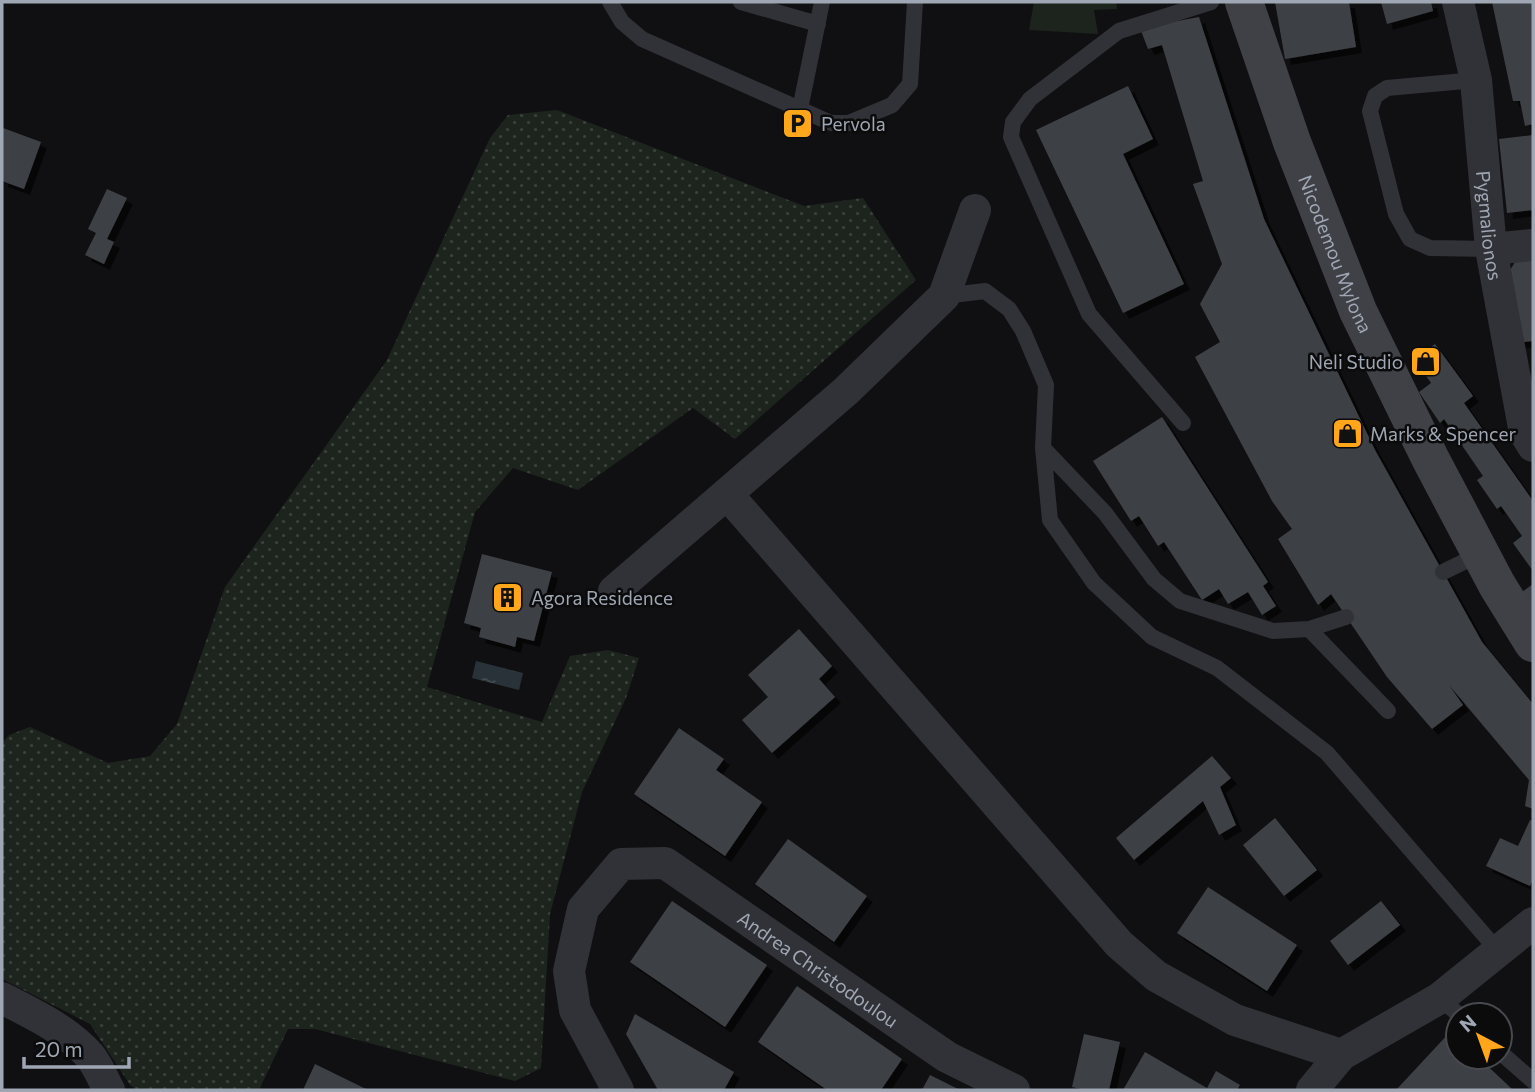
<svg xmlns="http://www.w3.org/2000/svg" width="1535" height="1092" font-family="Commissioner,sans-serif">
<defs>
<pattern id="grass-dots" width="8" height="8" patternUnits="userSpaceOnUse" patternTransform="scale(1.75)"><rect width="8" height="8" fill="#1c241d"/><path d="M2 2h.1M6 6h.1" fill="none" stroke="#3a413b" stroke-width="1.8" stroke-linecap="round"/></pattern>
<pattern id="water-ripples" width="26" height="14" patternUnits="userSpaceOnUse" patternTransform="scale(1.75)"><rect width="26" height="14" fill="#283238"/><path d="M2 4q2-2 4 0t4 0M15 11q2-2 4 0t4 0" fill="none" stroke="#444d52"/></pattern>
<filter id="shadow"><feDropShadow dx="6" dy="6" stdDeviation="0" flood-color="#0009"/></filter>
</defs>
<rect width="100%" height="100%" fill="#101012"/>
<path fill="url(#grass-dots)" d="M557 110 804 206 863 198 916 280 735 439 693 408 578 490 513 468 475 512 427 687 542 722 570 656 608 650 639 658 626 698 582 792 550 914 541 1068 515 1081 315 1029H288L259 1090H137L130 1085 90 1024 2 979V743L9 735 30 727 108 763 150 756 177 724 225 587 387 360 490 138 508 115Z"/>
<path fill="#1c241d" d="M1034 2H1116L1117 9 1094 10 1098 34 1029 30Z"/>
<path fill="url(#water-ripples)" d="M476 661 523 673 519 690 472 678Z"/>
<path fill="#3e4045" filter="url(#shadow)" d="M1275 2H1349L1356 47 1285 59Z
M1381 2H1431L1433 11 1387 24Z
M1492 2H1533V124L1525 126 1520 101H1513Z
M1199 17 1264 219 1375 450 1482 642 1533 704V809L1525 806 1529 780 1449 685 1463 705 1432 729 1387 677 1331 594 1318 605 1278 539 1292 529 1272 501 1195 357 1220 342 1200 304 1222 264 1193 184 1203 181 1162 45 1148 49 1140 28Z
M1128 86 1153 139 1123 154 1184 284 1123 313 1036 130Z
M3 128 41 142 24 189 2 181Z
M1533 135V210L1507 213 1499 139Z
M107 189 127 198 107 239 114 242 104 264 85 255 96 233 88 229Z
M1533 256V341L1515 343 1509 272 1515 262Z
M1435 344 1473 396 1464 403 1533 501V571L1513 543 1522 536 1501 506 1497 509 1477 480 1483 476 1444 419 1440 423 1419 392 1431 383 1414 359Z
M1162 417 1268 582 1263 586 1276 606 1262 615 1248 592 1228 604 1219 589 1202 600 1164 542 1158 546 1139 516 1131 521 1093 461Z
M482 554 552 572 534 641 517 637 515 647 479 637 481 628 464 623Z
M1533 584V610L1522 592Z
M799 629 832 666 819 679 835 697 772 753 742 720 768 697 748 675Z
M679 728 724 759 716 770 762 802 725 856 634 794Z
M1212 756 1231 778 1220 787 1236 825 1219 835 1203 801 1134 860 1116 838Z
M1275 818 1317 870 1284 896 1243 845Z
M1530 820 1533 821V879L1530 886 1486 866 1500 838 1518 846Z
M788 839 867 896 834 942 755 884Z
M1208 887 1297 945 1267 991 1177 933Z
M672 901 767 965 725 1027 630 962Z
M1381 901 1400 925 1348 965 1330 941Z
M797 986 902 1059 881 1090H827L758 1042Z
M635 1014 734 1072 724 1090H658L626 1034Z
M1451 1031 1458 1038V1057H1478L1513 1090H1396Z
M1084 1034 1120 1042 1109 1090H1085L1072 1087Z
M1145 1052 1207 1088 1216 1071 1240 1085 1237 1090H1123Z
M315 1064 368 1090H303Z
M930 1075 960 1090H922Z"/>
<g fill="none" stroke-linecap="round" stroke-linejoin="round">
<path stroke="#313237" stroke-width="16" d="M610 2 622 22 642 39 831 123H849L892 105 910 84 915 2
M741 2 818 24
M1476 80 1387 88 1375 96 1370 111 1396 214 1410 239 1430 248 1491 249
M800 109 822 2
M944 296 985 291 1009 309 1023 331 1046 385 1043 448 1050 520 1094 583 1152 637 1217 668 1327 753 1499 952
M1183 423 1089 314 1011 137 1013 122 1030 99 1119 31 1211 2
M1043 448 1105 513 1154 579 1180 601 1273 631 1309 629 1388 711
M1443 572 1482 553
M1309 629 1346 617
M1440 998 1459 1015
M1500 1052 1533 1081"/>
<g stroke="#313237" stroke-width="32">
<path id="s1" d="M1458 2 1476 80 1491 249 1525 433 1533 446"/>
<path d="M1491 249 1533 245"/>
<path d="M727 494 1119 944 1156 976 1235 1020 1341 1055"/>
<path d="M614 591 846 391 944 296 975 210"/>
<path d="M2 998C33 1014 66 1029 90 1056 98 1066 103 1079 109 1090"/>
<path id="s2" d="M618 1090 575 1010 569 971 583 909 621 864 665 863 947 1057 1014 1090"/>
<path d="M1312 1090 1341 1055 1440 998 1533 923"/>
</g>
<path stroke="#3f4147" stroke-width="38" id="s3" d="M1244 2 1292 142 1358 311 1430 458 1497 585 1533 643"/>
</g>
<defs>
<symbol id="parking-square" viewBox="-11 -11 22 22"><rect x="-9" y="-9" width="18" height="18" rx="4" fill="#ffa61a" stroke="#0b0b0c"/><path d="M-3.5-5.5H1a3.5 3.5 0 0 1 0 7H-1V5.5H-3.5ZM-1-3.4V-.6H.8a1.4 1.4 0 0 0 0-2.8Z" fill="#111"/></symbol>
<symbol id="shop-square" viewBox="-11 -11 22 22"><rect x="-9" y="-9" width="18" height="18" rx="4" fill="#ffa61a" stroke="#0b0b0c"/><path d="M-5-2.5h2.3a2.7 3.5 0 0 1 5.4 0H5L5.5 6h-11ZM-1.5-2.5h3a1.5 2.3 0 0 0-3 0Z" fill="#111"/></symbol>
<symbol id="building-square" viewBox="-11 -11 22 22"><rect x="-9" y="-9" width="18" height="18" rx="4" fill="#ffa61a" stroke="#0b0b0c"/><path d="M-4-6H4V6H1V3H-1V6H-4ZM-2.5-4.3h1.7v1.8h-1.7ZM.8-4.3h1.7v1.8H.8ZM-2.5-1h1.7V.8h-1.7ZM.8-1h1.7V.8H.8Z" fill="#111"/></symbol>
</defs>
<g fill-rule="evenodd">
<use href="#parking-square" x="780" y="106" width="35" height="35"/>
<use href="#shop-square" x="1408" y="344" width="35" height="35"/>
<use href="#shop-square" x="1330" y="416" width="35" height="35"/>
<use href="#building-square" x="490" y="580" width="35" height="35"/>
</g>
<g text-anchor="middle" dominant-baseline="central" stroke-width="5" stroke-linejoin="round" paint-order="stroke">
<g font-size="19" fill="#a0a7b4" stroke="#0b0b0c" text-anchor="start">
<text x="821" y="123">Pervola</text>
<text x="1403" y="361" text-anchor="end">Neli Studio</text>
<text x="1370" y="433">Marks &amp; Spencer</text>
<text x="531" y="597">Agora Residence</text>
</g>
<g font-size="19" fill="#a0a7b4" stroke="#0b0b0c">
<text stroke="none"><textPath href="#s1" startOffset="226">Pygmalionos</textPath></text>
<text stroke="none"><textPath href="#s3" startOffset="268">Nicodemou Mylona</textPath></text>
<text stroke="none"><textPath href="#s2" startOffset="483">Andrea Christodoulou</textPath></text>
</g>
</g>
<rect width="1535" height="1092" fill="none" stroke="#a0a7b4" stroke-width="7"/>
<g transform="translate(1479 1036) rotate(319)"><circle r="33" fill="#0b0b0c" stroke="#47494f" stroke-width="2"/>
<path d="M0-5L12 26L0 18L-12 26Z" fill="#ffa61a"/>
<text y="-10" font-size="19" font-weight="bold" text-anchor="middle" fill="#a0a7b4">N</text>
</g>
<path d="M24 1057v10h105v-10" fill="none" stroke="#a0a7b4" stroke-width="3.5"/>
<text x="35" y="1057" font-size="21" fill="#a0a7b4" stroke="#0b0b0c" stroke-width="5" paint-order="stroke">20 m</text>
</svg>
